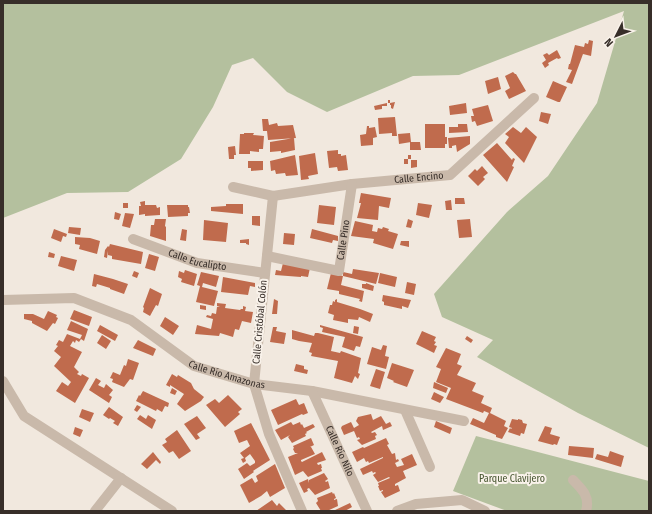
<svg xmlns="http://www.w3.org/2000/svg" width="652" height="514" font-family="'Fira Sans Condensed',sans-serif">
<rect width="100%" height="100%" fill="#f1e8de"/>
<path fill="#b4c09e" d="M3 3H649V448L578 413 477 357 493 340 442 317 434 294 507 212 548 176 597 103 624 11 459 75 413 76 327 112 287 92 253 58 232 65 213 107 181 159 128 192 67 193 3 218Z
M476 436 649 481V511H507L453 491Z"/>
<path fill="#c06b4d" d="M589 40 593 41 591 56 583 54 572 84 566 82 572 70 568 69 569 64H570L575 45 584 47 585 43 588 44Z
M557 50 561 58 558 59 557 58 548 63 549 65 545 68 542 63 546 60 543 55 547 53 549 55Z
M513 72 515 74H516L526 91 509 99 505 91 510 88 505 76Z
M498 77 501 89 488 94 485 81Z
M553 81 567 87 560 102H558L546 97Z
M388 100H390V103L395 102 393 109 391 108V105H390V103H388Z
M387 103V106H382V109L375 110 374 106Z
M466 103 467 113 450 115 449 106Z
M488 105 493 121 477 126 475 121 472 122 471 116H474L472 109Z
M541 112 551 114 548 124 539 121Z
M395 117 397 136H392V133L379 134 378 118Z
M262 119H268L269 125 277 123 278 126 293 125 296 138 268 140 267 131H263Z
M425 124H445V137H447V144H445V148H425Z
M458 124H467L468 132 449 133V127H458Z
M367 126H369V128L375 127 377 137 373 138V145L361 146 360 135 366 134Z
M513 127 521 133 526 127 537 137 524 163 505 143 509 137 505 134Z
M244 133H254L253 135 264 136 263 149H259V152L250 151V154H239L240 134H244Z
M410 133 411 142 399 144 398 134Z
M470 136V144L465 147 457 152 456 145 452 146V148H449L448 138Z
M294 138 295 150 281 153V151L270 152V142Z
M410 142H420L421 150H410Z
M497 143 512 160 513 158 515 159 512 166 514 167 507 182 483 155Z
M235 146 236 155H234V159H229L228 147Z
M338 150V154H341V156L346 155 348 170 338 171 337 167 329 168 327 151Z
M315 153 318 174 308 176 309 179 301 180 299 156Z
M295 155 298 175 286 176 285 173 276 174 275 170 271 171 270 161Z
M408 155H411V159H408V164H404V159H408Z
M411 160H417V167L411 168Z
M248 161H263V170L251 171V168H248Z
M482 166 488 173 483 177 485 179 478 186 468 176 475 169 477 171Z
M361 193 391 198 389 208 379 206 378 220 357 218 361 203H359Z
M455 198H464L465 204H455Z
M451 200 452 210H446L445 201Z
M145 201V205H156L157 208 160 207V215L145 216V214L139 215V206H141L140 202Z
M123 203H128V208H123Z
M418 203 432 205 429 218 416 215Z
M226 204H243V214L211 211V207L226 206Z
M167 205H188V207H189L190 213H188V216L168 217Z
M319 205 336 207 334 225 317 223Z
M115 212 121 214 119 220 114 219Z
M125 213 134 214 130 228 122 226Z
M252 216H260V226L252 225Z
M155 219H166L165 226 166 227V241L150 236 151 225H154Z
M408 219 413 221 411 228 406 227Z
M470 219 472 237 459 238 457 220Z
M204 220 228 223 226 242 203 240Z
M355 221 373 225 372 231 377 232 378 228 382 229 383 227 389 229 388 231 398 234 393 249 373 243 374 239 351 236Z
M69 227 81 228 80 235 68 233Z
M54 229 67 234 66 237 63 236 61 242 51 238Z
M182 229 187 230 186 241 180 240Z
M312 229 338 236V241L333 240 332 243 310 238Z
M284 233 295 234 294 245 283 244Z
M75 237 90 238 100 241 97 254 79 249 80 245 75 244Z
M249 239V245L246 244V243H240V240Z
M401 241H409V247L400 245Z
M110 244 143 252 141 264 112 259V256L108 255V251L107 258 104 257 105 250 108 246 109 247Z
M49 252 55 254 54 258 48 257Z
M149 254 159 257 155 271 145 268Z
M61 256 77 260 74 271 58 266Z
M283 263 310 268 308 277 301 276V277L275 275 276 270 281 271Z
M353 269 379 273 376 284 343 276 341 285 364 291 362 302 359 301 360 299 339 294V291L327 289 331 273 343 276V272L352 274Z
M185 270 197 274 194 286 181 282 182 279 178 277 179 271 184 273Z
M134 271 139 273 137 278 132 276Z
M201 272 219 276 216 287 203 283 202 287 218 291 214 306 196 302 200 286 197 285 198 282Z
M380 273 397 277 395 287 378 283Z
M94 274 113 279V282V279L128 284 124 294 110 289V288L97 284 96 287 92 286Z
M223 277 255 283V287L250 286 248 295 221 292Z
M407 282 416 284 414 295 405 293Z
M366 283 374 286 373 291 362 288V284H366Z
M150 288 162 294 158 306 156 305 150 316 143 312 144 308 143 307Z
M383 295 411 300 408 308 402 306V309L384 305V302L382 301Z
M274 299 278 301 277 314H272Z
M337 299V302L360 309 373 314 370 322 359 317 358 320 348 319V323L333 320 334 315 328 313 330 305H332L333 301 335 302V300Z
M217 303 226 304 225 308 240 310 241 309H243V306L246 307 245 311 253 312 251 323 242 321 239 330 235 329 233 337 220 333 219 336 195 334 197 325 211 329 213 319 206 317 207 315 211 316 212 313 216 314 217 307H220L217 306Z
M200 305 206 306V310L200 309Z
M74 310 92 317 89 326 70 319Z
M48 311 57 315 56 317 58 318 55 324 53 323 47 331 32 323V321L24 319V314H33L44 319Z
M165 317 179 326 173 335 160 326Z
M71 321 88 329 84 341 81 339 79 342 76 340 75 343 73 341 70 346 82 352 74 367 79 372 77 374 81 376 82 374 89 378 75 403 56 391 62 382 68 386 71 382 54 366 61 357 54 351 58 346 56 345 59 340 63 342 67 334 80 339 82 335 67 330Z
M100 325 118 335 115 341 97 331Z
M320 325 363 337 360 347 356 346 354 351 342 347 345 337 322 332 323 328 320 327Z
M354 326 359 327 358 334 353 333Z
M273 327H277L276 331 286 333 284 344 270 342Z
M292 330 314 336 315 333H318L334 337 331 351 340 353 341 351 361 358 358 373 360 374 358 379 355 376 352 383 334 378 338 361 311 356 312 353 309 352 312 343 299 341 292 339Z
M422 331 436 337 434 341 436 342 434 345 437 346 434 353 416 344Z
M102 335 111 341 106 349 97 343Z
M467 336 473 340 471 343 465 339Z
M138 340 156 349 153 356 133 348Z
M383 345 387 346 385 356 389 357 386 369 367 364 372 347 381 350Z
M446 348 461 354 457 364 462 366 457 375 476 383 472 391 484 396 481 403 492 408 490 413 506 421 504 426 508 428 502 439 496 437V435L470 424 473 418 484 423 489 413 484 411 483 413 446 399 451 388 436 382 441 369 436 367Z
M128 359 139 363 133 380 130 379 124 387 112 382 113 379 110 378 113 372 120 375 124 365 126 366Z
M392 363 414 370 407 387 393 382 394 381 387 378Z
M296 364 304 366V369L308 370 307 374 294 371Z
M376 369 385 372 380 389 370 386Z
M172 374 177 377 178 375 191 383 194 389 204 397 201 401 185 411 177 404 184 394 170 385V387L166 385Z
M96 378 101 381 98 385 104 388 106 384 113 390 109 395 112 397 109 403 89 390Z
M434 382 448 388 446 393 433 388Z
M172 388 177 391 175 395 170 393Z
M143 391 169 403 168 407 165 406 162 412 157 409 156 411 136 401 139 395 140 396Z
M434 392 444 397 440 403 431 399Z
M228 395 242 409 238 412 240 414 225 427 206 405 215 399 219 403Z
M296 399 299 405 304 403 308 413 303 415 302 414 278 425 271 410Z
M137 405 141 407 137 412 134 410Z
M109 407 123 417 118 426 113 423 115 421 110 418 109 419 103 415Z
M82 409 94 413 90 422 79 417Z
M371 414 373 420 381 416 386 424 390 422 392 426 383 430 382 426 371 432 372 433 375 432 377 435 375 436 376 439 362 445 357 440 360 439 359 437 357 438 354 431 344 435 341 428 342 426 351 422 354 428 359 425 356 421 358 417Z
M140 415 146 419 148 415 156 420 152 429 137 419Z
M197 416 206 428 197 434 200 438 196 440 184 424Z
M512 419 518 420V419L522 420 523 423 527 424 524 434 521 433 520 436 508 432 510 428 511 429 512 428 509 427Z
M436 421 452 428 450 434 434 427Z
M291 422 293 425 300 422 301 425 302 424 304 428 313 424 315 427 306 432 307 433 305 434 306 436 292 443 288 437 290 435 281 440 275 430Z
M251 423 270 460 253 471 254 472 244 479 238 469 247 463 250 466 255 463V461L250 454 245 458 246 461 243 463 241 459 244 458 240 453 250 446 247 440 239 443 234 431Z
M545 426 552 428 550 434 560 437 557 445 554 444 553 445 538 441Z
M75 427 83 430 80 437 73 434Z
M177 430 191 451 179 459 173 451 169 453 162 445 167 442 165 439Z
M311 438 314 445 310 447H311L315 454 301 460V461L302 462 322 452 326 460 317 463 318 465 321 464 322 468H321L322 471 308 477 303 471 295 475 288 457 298 453H295L293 449 294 448 293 446Z
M386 438 389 444 387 445 392 454 395 453 396 460 398 459 399 461 395 463 397 467 404 465 401 459 412 454 417 465 403 471 406 478 395 484V486L398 485 400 491 385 498 381 492 383 491V490L380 491 378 486H379L378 483 390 478 389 477 378 482 373 475 376 473 375 472 373 473 372 471 363 475 360 469 383 458V457L369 463 368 461 366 462 364 458 357 462 352 452 363 447 364 448Z
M569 446 594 448 593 458 568 455Z
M610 451 624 456 621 467 595 459 597 454 608 457Z
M153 452 161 462 160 464 156 460 147 469 141 464Z
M275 464 285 488 270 497 267 491 261 496 249 503 240 485 252 478 255 483 258 481 256 476Z
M324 473 328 479 325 481 326 482 328 481 330 488 315 495 309 488 307 489 308 491 304 493 299 483 308 479 309 483V480Z
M332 492 333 494 334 493 336 498 334 499V500L337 499 338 506 327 511H321L316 503 318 501 317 498Z
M272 500 277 506 279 503 287 511H256Z
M350 503 352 507 345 511H333Z"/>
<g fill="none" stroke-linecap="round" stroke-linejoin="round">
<g stroke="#c9b9aa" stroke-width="10">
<path id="s1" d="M233 187 273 196 352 184 450 175 534 98"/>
<path d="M273 196 254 384 269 434 302 511"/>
<path id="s2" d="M133 239 197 263 265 273"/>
<path id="s3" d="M267 256 339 271 352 184"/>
<path id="s4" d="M3 300 74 298 131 320 194 366 254 384 312 391 464 421"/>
<path d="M3 381 24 416 172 511"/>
<path id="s5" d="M312 391 367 511"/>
<path d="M405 410 430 467"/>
<path d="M573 480C583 490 590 497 586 511"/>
<path d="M95 511 121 478"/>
</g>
<path stroke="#c9b9aa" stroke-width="10" d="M397 511 416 504 462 500 485 511"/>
</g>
<g text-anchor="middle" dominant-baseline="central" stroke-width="4" stroke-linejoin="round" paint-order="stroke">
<g font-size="10" fill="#372e29" stroke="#f9f2ea">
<text stroke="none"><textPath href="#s1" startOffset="188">Calle Encino</textPath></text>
<text stroke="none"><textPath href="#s3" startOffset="105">Calle Pino</textPath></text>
<text stroke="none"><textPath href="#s2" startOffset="68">Calle Eucalipto</textPath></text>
<text transform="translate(260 322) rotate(-85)">Calle Cristóbal Colón</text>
<text stroke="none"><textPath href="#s4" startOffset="244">Calle Río Amazonas</textPath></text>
<text stroke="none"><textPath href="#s5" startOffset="66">Calle Río Nilo</textPath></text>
</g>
<g font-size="10" fill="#45542e" stroke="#f9f2ea">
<text x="512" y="479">Parque Clavijero</text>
</g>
</g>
<rect width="652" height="514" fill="none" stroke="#372e29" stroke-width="8"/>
<g transform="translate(616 36) rotate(228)" stroke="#f9f2ea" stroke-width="3" paint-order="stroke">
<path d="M0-3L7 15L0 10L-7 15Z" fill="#372e29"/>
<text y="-6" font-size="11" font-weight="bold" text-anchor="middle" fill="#372e29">N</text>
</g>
</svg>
